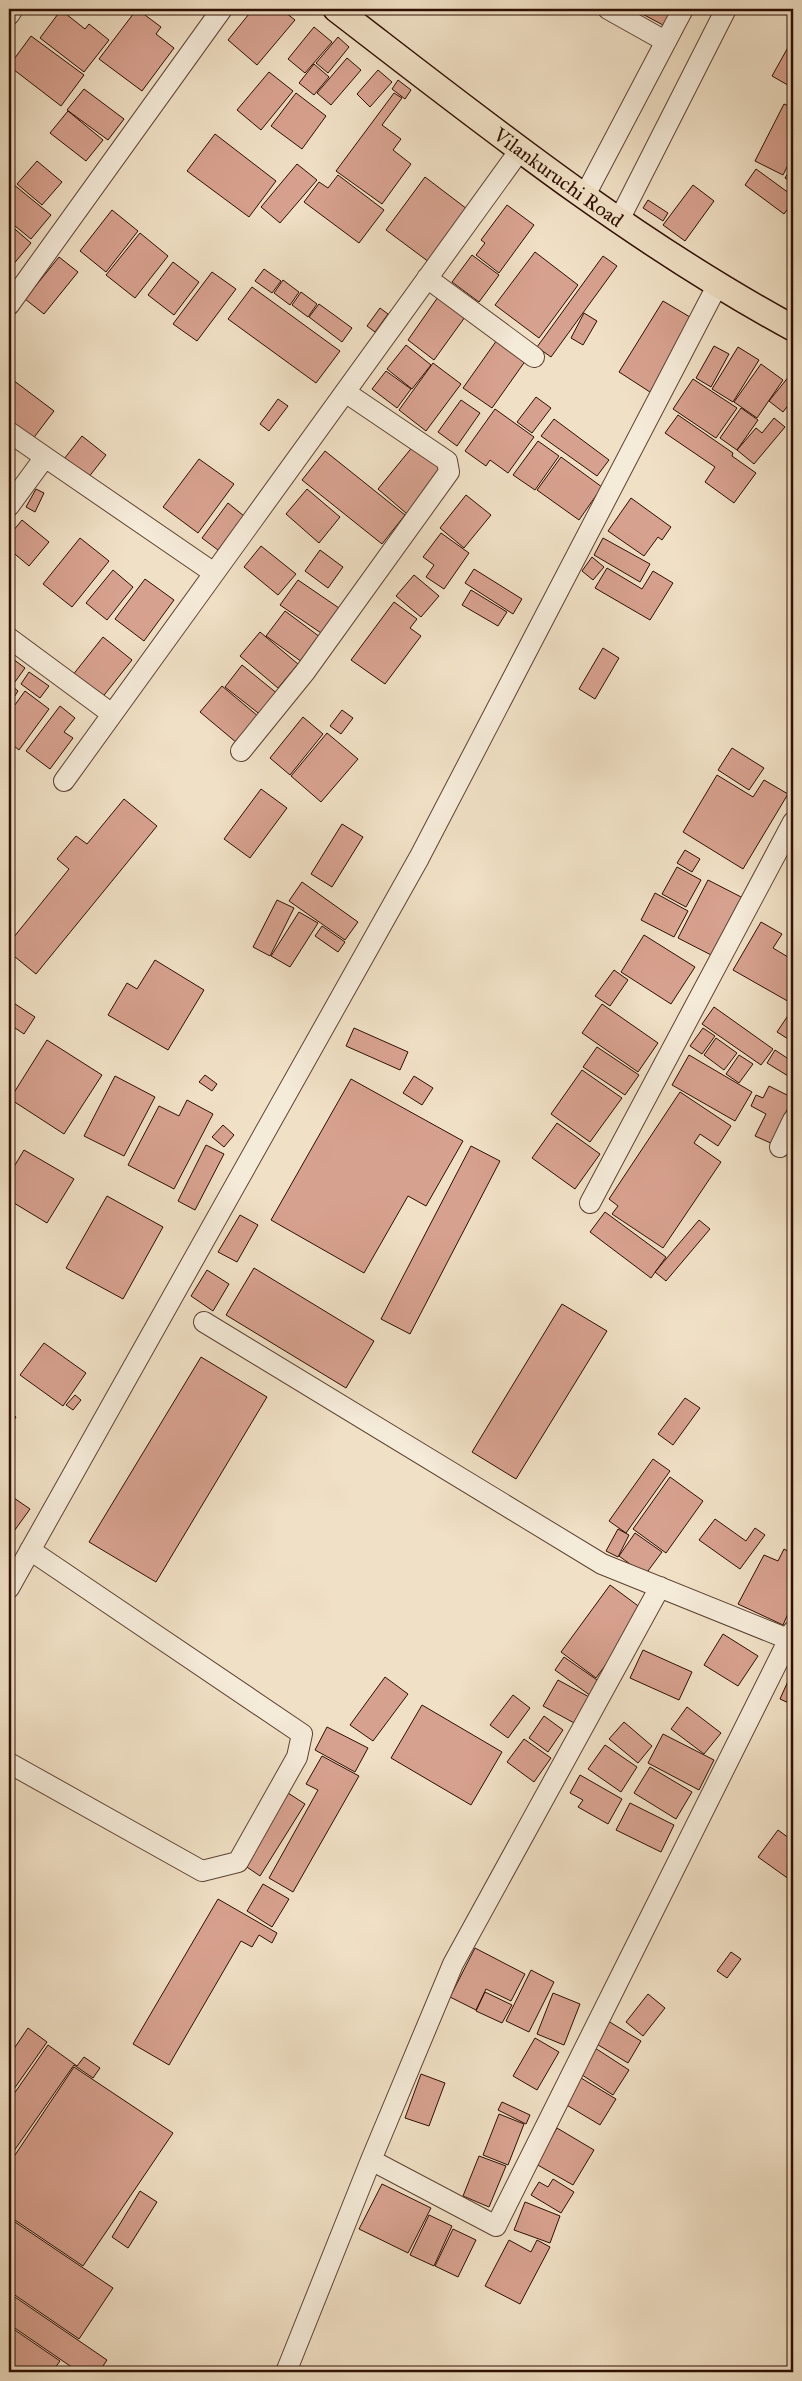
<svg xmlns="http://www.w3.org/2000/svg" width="802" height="2381" font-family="'IM FELL Great Primer',serif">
<rect width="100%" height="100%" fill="#f0e0c5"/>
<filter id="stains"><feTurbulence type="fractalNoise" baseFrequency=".004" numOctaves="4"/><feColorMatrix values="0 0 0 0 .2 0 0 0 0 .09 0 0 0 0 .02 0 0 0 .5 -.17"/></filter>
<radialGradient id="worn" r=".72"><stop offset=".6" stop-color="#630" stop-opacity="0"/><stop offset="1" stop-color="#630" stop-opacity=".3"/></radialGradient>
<path fill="#d7a18f" stroke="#2f0f03" d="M137 9 161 27 156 34 174 48 142 91 99 59Z
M253 9H281L295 20 257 65 228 40Z
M633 9H672L663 25Z
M61 10 85 29 89 24 109 40 84 72 40 38Z
M314 27 332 42 305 73 288 59Z
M31 36 84 75 61 106 9 66Z
M338 37 349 47 328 73 316 63Z
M791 42 793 43V88L772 76Z
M347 58 361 70 331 105 317 93Z
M314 64 329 77 314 95 299 83Z
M378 70 392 82 370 107 357 94Z
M269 72 293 91 261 130 237 110Z
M398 80 411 90 405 99 392 89Z
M84 89 124 119 108 140 67 110Z
M296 93 326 116 302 149 271 126Z
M394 93 402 98 382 125 401 139 393 150 411 164 382 204 336 171Z
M784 104 793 108V155L783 175 755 161Z
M68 111 103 140 86 161 50 133Z
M215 134 276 181 249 217 187 171Z
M37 161 62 182 42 205 17 184Z
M297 164 317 180 280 223 261 207Z
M793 165V183L785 178Z
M756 169 793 196V201L784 214 745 185Z
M338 175 384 210 359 243 304 202 319 182 328 188Z
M425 177 467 209 429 262 386 230Z
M13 184 51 215 31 239 9 221V189Z
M693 185 714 201 685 241 663 225Z
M648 200 668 213 663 221 643 208Z
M507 205 534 225 499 273 476 255 485 243 481 240Z
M112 210 138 231 106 272 80 251Z
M9 224 31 243 12 266 9 263Z
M140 233 168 256 135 298 106 275Z
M535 252 578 285 539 338 495 305Z
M472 255 499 275 479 302 452 282Z
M603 256 617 266 551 357 537 347Z
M59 257 78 272 44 314 25 299Z
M173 262 199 282 174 315 148 295Z
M264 269 281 281 272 293 255 281Z
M212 272 236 289 197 341 173 324Z
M283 280 299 292 290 305 274 293Z
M252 287 340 351 316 383 228 319Z
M301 292 317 304 308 317 292 305Z
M438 297 465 317 434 360 408 340Z
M663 301 695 320 650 392 619 372Z
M319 304 352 328 342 342 309 317Z
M380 308 388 314 375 332 367 326Z
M584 313 597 321 583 345 571 338Z
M497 340 526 360 492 408 463 388Z
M406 345 431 365 412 389 387 369Z
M714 346 729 354 711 387 696 378Z
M738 347 759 360 733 402 712 389Z
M433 363 461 384 426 431 399 410Z
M761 364 783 380 757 418 734 402Z
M386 371 411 389 397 408 372 389Z
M790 375 793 378V399L783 412 769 401Z
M9 377 54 411 32 440 9 422Z
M693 379 737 408 716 438 673 409Z
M536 397 551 408 532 433 517 422Z
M278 399 288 406 269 431 260 424Z
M461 400 480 413 457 446 438 432Z
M741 408 758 420 737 450 720 438Z
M495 409 534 437 508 473 490 460 486 466 465 451Z
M678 415 733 453 732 456 756 473 734 503 705 482 715 467 665 433Z
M774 418 785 427 754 464 737 450 756 428 762 433Z
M554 419 609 460 597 476 541 436Z
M82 436 106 455 88 478 64 459Z
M538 441 559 456 535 490 513 475Z
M414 445 444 469 407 514 378 489Z
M325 451 405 515 382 544 302 480Z
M561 457 602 487 579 520 537 490Z
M199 459 234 484 198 533 163 507Z
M36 489 44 493 35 512 26 507Z
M307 489 340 517 319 543 286 514Z
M466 495 491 515 464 548 440 528Z
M631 498 671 527 662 540 658 537 644 556 608 531Z
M228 503 244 516 218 550 202 538Z
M22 520 49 542 29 566 9 549V536Z
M441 533 469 553 444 589 426 577 434 565 423 557Z
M80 538 109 561 72 607 43 584Z
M603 538 650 564 640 582 594 555Z
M261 546 296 574 278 595 244 567Z
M320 550 343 567 328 588 305 571Z
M592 557 604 567 593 580 582 571Z
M607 568 642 589 653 571 673 583 650 620 595 588Z
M474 569 522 599 513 614 465 583Z
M113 570 133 587 107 620 86 603Z
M414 575 439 596 421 617 396 596Z
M145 579 174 600 144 641 115 619Z
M298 580 339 608 321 633 280 605Z
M471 590 507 612 498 626 462 605Z
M394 602 417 619 410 628 421 636 385 684 351 660Z
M285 611 320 637 302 662 266 636Z
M260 632 298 664 278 688 240 656Z
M103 637 132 660 101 699 72 676Z
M603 648 619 658 595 699 579 689Z
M9 656 25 668 12 686 18 691 9 705Z
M242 665 279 695 262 716 225 687Z
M29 672 49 686 40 698 21 684Z
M222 686 259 717 237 743 200 712Z
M25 691 49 709 19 750 9 742V713Z
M60 706 75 718 64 732 73 738 50 769 26 751Z
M342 710 353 718 341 734 330 726Z
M303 717 323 734 290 775 270 758Z
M327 733 358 759 321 802 291 776Z
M732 748 764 768 749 790 718 770Z
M717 775 753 797 764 780 788 794 743 869 683 832Z
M261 789 287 808 250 858 224 839Z
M124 799 157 826 36 974 9 952V943L69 869 57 859 76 836 87 844Z
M342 824 363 837 332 887 311 874Z
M685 850 700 859 692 872 677 863Z
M677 867 701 880 686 907 662 894Z
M708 880 745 899 715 957 678 938Z
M302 882 358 922 345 940 289 901Z
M655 893 688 911 674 937 641 920Z
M277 900 294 908 270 956 253 947Z
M299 912 318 923 290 967 271 956Z
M761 922 782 934 773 948 793 960V999L791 1003 733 970Z
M322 926 345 942 338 952 315 936Z
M644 935 695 967 671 1004 621 972Z
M155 960 204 990 168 1050 108 1015 127 983 137 989Z
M614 970 628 980 610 1006 595 996Z
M9 1000 35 1017 24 1034 9 1024Z
M602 1004 658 1043 638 1072 582 1033Z
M714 1007 773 1049 761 1065 702 1024Z
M793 1008V1042L777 1032Z
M354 1028 408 1052 400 1070 346 1046Z
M703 1028 715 1036 702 1054 690 1046Z
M716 1038 737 1053 724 1070 704 1055Z
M47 1040 102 1075 64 1134 10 1099Z
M597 1047 639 1075 625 1095 583 1067Z
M775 1050 793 1062V1079L767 1063Z
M689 1055 752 1092 735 1121 672 1085Z
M739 1055 753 1064 739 1083 726 1074Z
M582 1070 622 1098 590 1142 551 1114Z
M205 1075 217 1084 212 1091 199 1082Z
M115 1076 155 1097 124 1156 84 1136Z
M414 1076 433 1088 422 1105 403 1093Z
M351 1079 463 1141 426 1206 408 1196 364 1273 271 1220Z
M769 1086 793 1098 784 1116 775 1145 755 1136 766 1114 751 1106 756 1095 763 1098Z
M680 1092 731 1126 718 1146 700 1134 694 1143 721 1162 663 1248 612 1214 618 1206 609 1199Z
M187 1100 213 1114 174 1189 128 1165 159 1106 179 1116Z
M557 1123 600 1154 575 1189 532 1158Z
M223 1125 234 1135 224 1147 212 1137Z
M206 1145 224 1154 195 1210 178 1201Z
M471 1146 500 1161 410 1334 381 1319Z
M24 1150 74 1179 47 1223 9 1200V1175Z
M107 1196 163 1227 123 1299 66 1268Z
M605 1212 666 1257 651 1278 590 1232Z
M240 1215 258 1225 237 1262 218 1252Z
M699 1220 710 1229 666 1281 655 1272Z
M254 1268 374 1341 346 1388 226 1315Z
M207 1270 229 1284 213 1311 191 1296Z
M562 1304 607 1331 516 1479 472 1452Z
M44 1343 86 1373 63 1406 20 1375Z
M201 1357 267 1397 156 1582 89 1542Z
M75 1395 81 1400 73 1410 66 1405Z
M685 1398 700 1408 673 1445 658 1434Z
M9 1412 16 1417 9 1429Z
M653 1459 670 1471 626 1533 609 1521Z
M670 1477 703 1501 666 1553 633 1529Z
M14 1498 30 1509 12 1534 9 1531V1505Z
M715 1519 746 1541 755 1528 765 1535 740 1569 699 1540Z
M618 1529 629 1535 618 1557 606 1551Z
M635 1533 662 1552 645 1575 619 1556Z
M784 1549 793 1554V1608L791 1607 783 1625 738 1604 764 1555 778 1561Z
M610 1585 645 1611 596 1678 561 1652Z
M723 1634 758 1656 738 1686 704 1665Z
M643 1650 692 1672 679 1700 630 1678Z
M564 1657 600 1682 591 1696 555 1670Z
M793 1670V1705L780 1699Z
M385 1677 408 1694 373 1741 350 1725Z
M558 1680 591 1698 576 1724 543 1706Z
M513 1695 530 1708 508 1738 490 1725Z
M422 1705 502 1752 471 1805 391 1758Z
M687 1707 721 1733 704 1754 671 1729Z
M544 1716 563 1730 548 1752 529 1738Z
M624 1722 652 1746 638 1763 609 1739Z
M327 1727 368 1748 355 1772 315 1750Z
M663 1734 714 1760 699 1790 648 1763Z
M524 1739 551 1758 534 1782 507 1762Z
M605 1745 637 1767 621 1792 588 1769Z
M322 1756 359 1776 293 1892 269 1878 318 1790 306 1784Z
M650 1767 692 1792 676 1819 634 1793Z
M580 1775 622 1799 608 1824 578 1807 583 1800 570 1793Z
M288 1793 305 1804 260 1876 244 1865Z
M630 1803 674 1825 661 1852 616 1830Z
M778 1830 793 1841V1882L758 1857Z
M263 1884 289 1899 272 1927 247 1911Z
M218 1899 277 1933 272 1943 259 1935 252 1947 241 1941 169 2065 133 2044Z
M475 1948 525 1974 511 2001 486 1989 476 2010 450 1997Z
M731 1952 741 1959 727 1978 717 1971Z
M531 1970 554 1982 529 2032 506 2021Z
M485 1992 512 2005 502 2023 476 2011Z
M553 1993 580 2004 564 2045 537 2034Z
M648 1994 665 2008 643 2036 626 2022Z
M608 2021 641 2041 628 2063 595 2043Z
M28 2028 47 2042 9 2096V2056Z
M535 2038 559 2052 537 2090 513 2076Z
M48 2045 77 2066 84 2057 100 2068 93 2078 74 2065 9 2158V2101Z
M595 2048 629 2070 613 2095 579 2073Z
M74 2067 173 2133 83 2266 9 2216V2164Z
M421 2074 445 2083 429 2126 405 2118Z
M581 2078 616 2099 600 2125 565 2104Z
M502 2102 530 2115 526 2124 498 2110Z
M499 2114 524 2124 508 2165 483 2155Z
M557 2128 594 2150 573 2185 536 2164Z
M479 2156 506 2166 489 2207 463 2196Z
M553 2179 574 2192 561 2213 531 2195 539 2182 548 2187Z
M382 2184 431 2208 408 2253 359 2229Z
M140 2191 157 2202 128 2248 112 2237Z
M525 2202 560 2216 550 2243 514 2230Z
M429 2215 452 2226 434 2266 410 2255Z
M9 2218 113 2288 79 2339 9 2291Z
M453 2229 476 2240 458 2277 435 2266Z
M509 2240 531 2252 537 2240 550 2247 520 2304 485 2286Z
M9 2293 107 2360 99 2372H70L73 2368 9 2324Z
M9 2326 60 2361 52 2372H9Z"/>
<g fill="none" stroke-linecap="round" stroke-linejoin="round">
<defs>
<path id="minor" d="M608 9 665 41
M9 15 13 9
M584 197 683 9
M619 220 726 9
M427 278 534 357
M9 305 222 9
M9 432 45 457 9 506
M45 457 214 573
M9 638 112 714
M241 751 305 672 449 472 447 461 345 392
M64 781 520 150
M780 1147 793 1120
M590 1203 793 822
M204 1322 602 1564 793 1641
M9 1588 419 858 718 284
M9 1763 202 1871 238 1862 297 1757 302 1734 30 1550
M371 2160 496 2226 793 1631
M286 2372 371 2160 453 1964 660 1587"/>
<g id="major">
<path id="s1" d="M336 9C483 122 629 239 793 328"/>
</g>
</defs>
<use href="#minor" stroke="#5f4334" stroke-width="22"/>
<use href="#major" stroke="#2f0f03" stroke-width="28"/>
<use href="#minor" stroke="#f5ebd9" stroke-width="20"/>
<use href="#major" stroke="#f0e0c5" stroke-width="25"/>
</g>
<g text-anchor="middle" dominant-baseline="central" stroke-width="4" stroke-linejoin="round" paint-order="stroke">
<g font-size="20" fill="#2f0f03" stroke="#f5ebd9">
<text stroke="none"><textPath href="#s1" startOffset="279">Vilankuruchi Road</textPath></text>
</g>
</g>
<rect width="802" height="2381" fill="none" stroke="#f0e0c5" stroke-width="30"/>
<rect x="10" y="10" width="782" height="2361" fill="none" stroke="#2f0f03" stroke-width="2.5"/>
<rect x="15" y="15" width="772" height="2351" fill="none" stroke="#2f0f03"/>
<rect width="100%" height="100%" filter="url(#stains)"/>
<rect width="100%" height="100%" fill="url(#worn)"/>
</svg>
